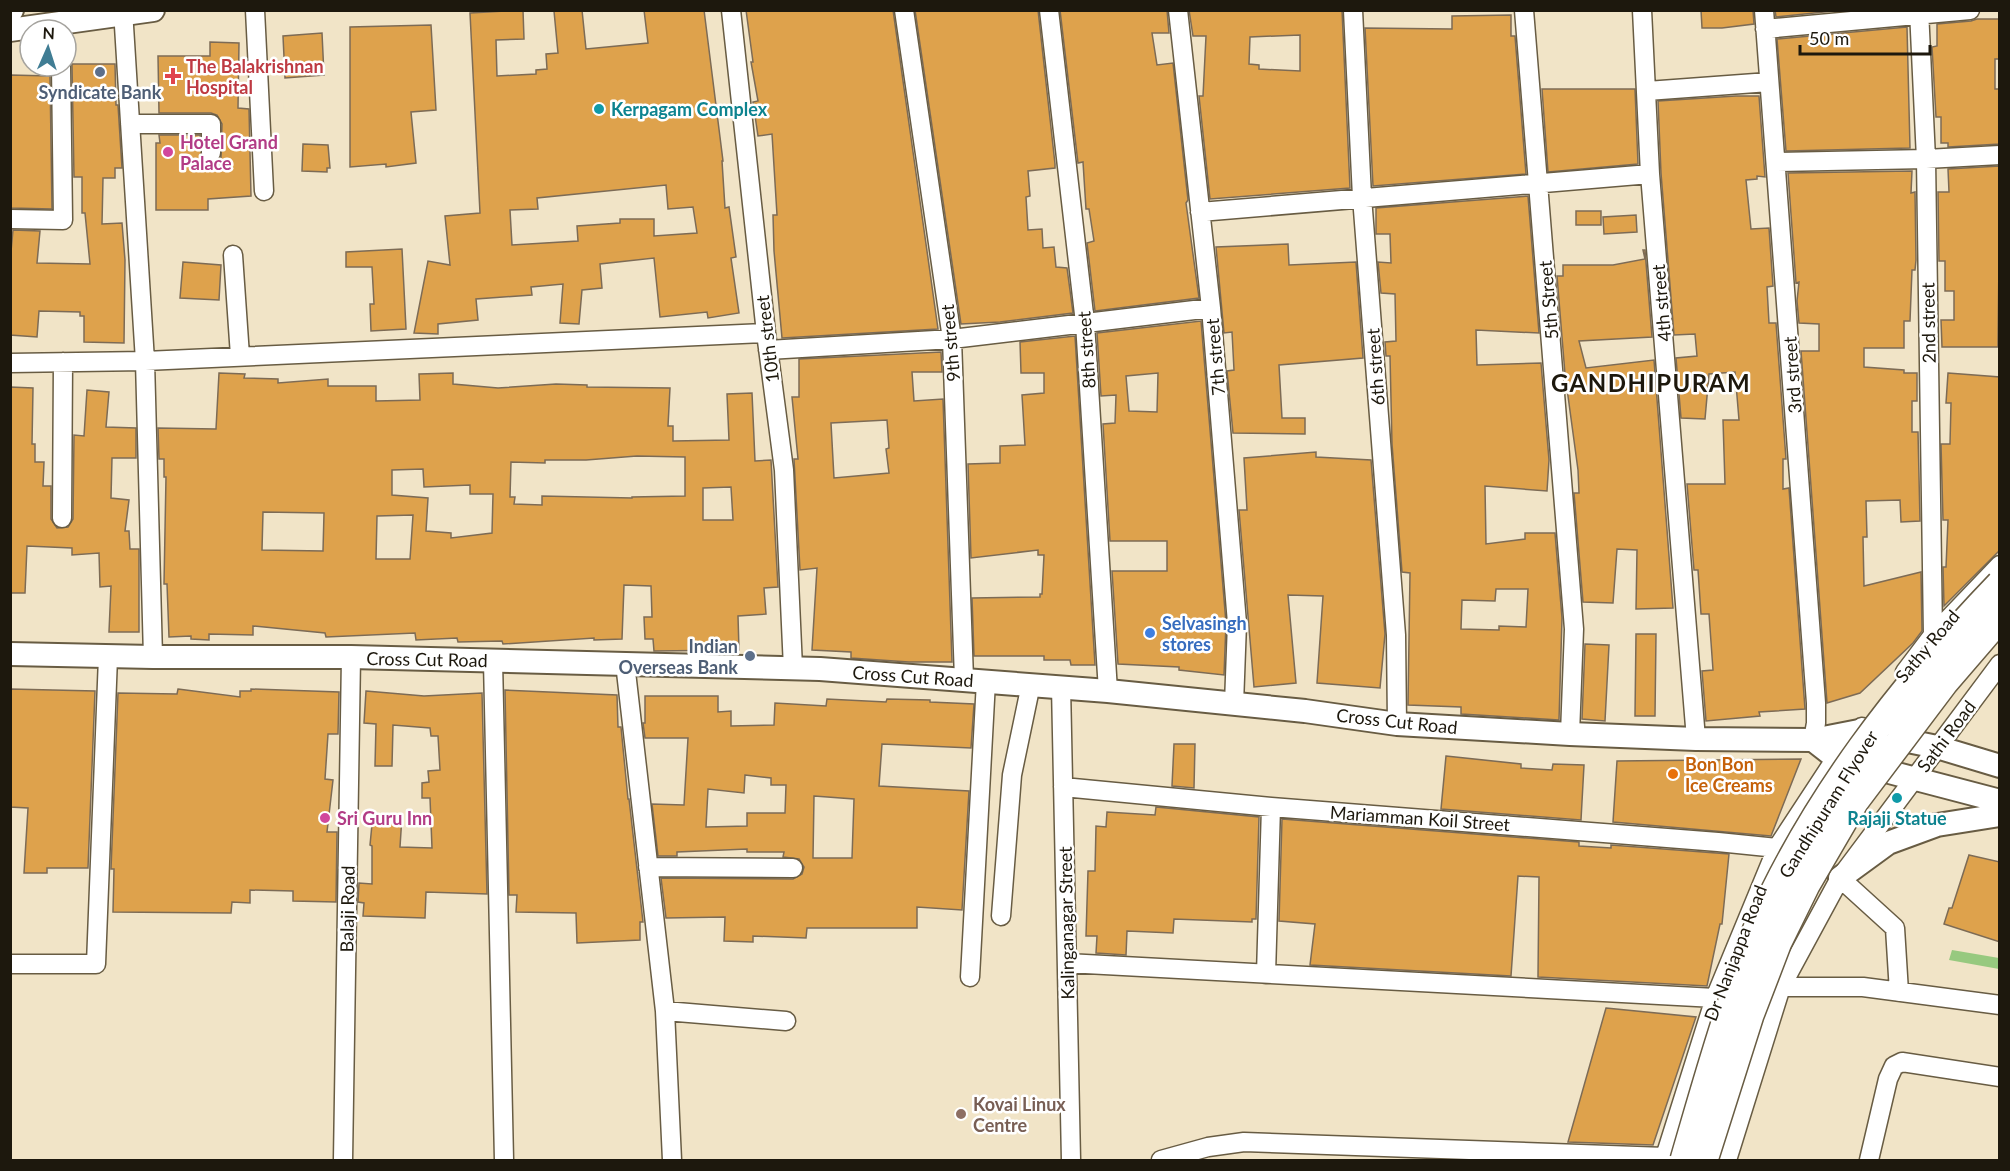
<svg xmlns="http://www.w3.org/2000/svg" width="2010" height="1171" font-family="Lato,sans-serif">
<rect width="100%" height="100%" fill="#f1e4c7"/>
<path fill="#97c97f" d="M1952 950 1999 958V969L1949 960Z"/>
<path fill="#dea24c" stroke="#7d6b55" stroke-width="1.5" fill-rule="evenodd" d="M523 10 524 39 496 40 497 76 536 74V70L547 69 546 54 558 53 554 11 582 10 586 49 648 43 644 10H704L723 161H722L725 208 729 207 736 257 731 258 739 313 708 318 707 312 660 317 654 258 600 264 602 288 582 290 579 324 560 323 563 284 531 287 532 295 476 299 478 320 438 324V334L414 333 428 261 450 265 445 216 480 213 470 13ZM666 185 668 209 693 207 697 233 654 236V219H620V223L577 226 578 241 512 245 510 210 538 209 537 198Z
M746 10H893L938 329 782 338 774 251 773 215H777L772 134 758 136 753 102 758 101 751 62H753Z
M915 10H1038L1055 164V168L1028 171 1030 196 1026 197 1028 230 1042 229 1043 248 1054 247 1056 267 1067 268 1073 313 1000 322 961 324Z
M1060 10H1167L1169 33H1152L1157 65 1173 63 1188 200 1186 203 1199 298 1095 311 1087 243 1094 241 1089 209H1086L1083 162 1078 163Z
M1189 10H1342L1350 188 1210 199 1199 96H1203L1206 36H1193ZM1300 35V71L1259 69V65L1249 64 1250 37Z
M1701 10H1753L1754 24 1722 28H1702Z
M1775 10H1843L1776 17Z
M1511 15V36H1515L1526 174 1373 186 1365 28 1452 29V16Z
M1977 19H2000V59H1995V89H2000V144L1948 147V143H1941V117H1936L1932 47 1937 46V24L1971 21Z
M431 25 436 110 411 112 416 163 386 167V164L350 167V27Z
M1907 27 1910 148 1786 151 1777 39Z
M322 33 324 75 285 78 283 36Z
M210 42 239 43 238 108 249 109 251 196 208 199V210H156V143H160L159 135H200L202 159 206 163 212 164 217 162 221 158 222 124 217 115 211 113H159L158 56H210Z
M72 64H115L116 105H118L122 168H115V178H103L102 224 122 223 125 260 124 343 84 342V316H80V312L39 311 37 337 10 335V262L13 230 40 231 37 263 90 264 85 213H82V177H74Z
M10 75 50 76 52 209 11 208Z
M1542 89H1635L1638 164 1548 172Z
M1736 96H1759L1765 177 1757 176V179L1746 180 1751 229 1769 228 1773 286 1767 287 1769 323H1776L1786 459H1783V489L1789 488 1805 709 1759 712 1760 716 1706 721 1702 671 1713 670 1709 614H1701L1698 570H1694L1687 484H1725L1723 420H1739L1735 372 1709 374 1705 419 1681 418 1676 358 1697 356 1695 334 1674 335 1661 173 1658 101Z
M303 144 328 145 330 168H327V172L302 171Z
M2000 166 1998 347H1942L1941 320H1954V291H1945V261H1939L1938 192H1949L1948 169Z
M1912 171 1911 193 1915 192 1916 260 1915 270H1912L1910 321H1904V348H1864V367L1904 370V373H1917V401H1912V432H1918L1920 521 1901 522 1900 500 1866 501 1867 537H1863L1864 586 1921 572 1922 631 1913 643 1860 693 1827 703 1801 351H1819V324L1799 323 1797 301 1799 282 1796 283 1788 173Z
M1528 196 1539 333 1476 330 1477 365 1541 363 1549 460 1547 491 1485 486 1486 544 1525 539V533H1555L1562 618 1559 720 1461 714V707L1408 705 1410 573 1402 572 1392 444 1390 356H1386L1385 342 1396 341 1395 294 1381 293 1378 262 1391 263 1390 234H1376V208ZM1496 589H1528L1526 627 1499 626V630L1461 629 1462 600 1495 601Z
M1576 211H1601V225H1576Z
M1636 215 1637 232 1604 234 1603 217Z
M1288 244 1289 265 1356 262 1363 358 1279 365 1282 418H1305V434L1233 433 1227 371 1234 370 1232 332 1224 333 1216 247Z
M402 249 406 329 371 331 370 304H374L372 267H346V252Z
M1643 250H1645L1652 337 1579 341 1586 368 1654 360 1673 608 1636 609 1637 550 1617 549 1613 603 1583 602 1574 493H1579L1578 470 1565 374 1557 276H1563V265H1613L1645 259Z
M183 262 221 265 219 300 180 298Z
M1201 321 1226 623 1224 675 1179 670V667L1118 664 1112 571H1167V541H1110L1103 424 1115 423 1116 395 1101 396 1097 333ZM1158 373 1157 412 1129 411 1126 376Z
M1075 336 1095 665H1071L1070 660H1044V656H974L972 598 1040 597V594H1042L1044 555H1038V550L971 558 968 464 1000 463V446L1025 445 1022 395 1044 393V373H1021L1020 342Z
M941 352 942 372H912L914 401 943 399 952 662H909L851 658V652L812 650 817 568 800 570 794 459H798L792 397H799V359ZM887 420 889 448 886 449 889 473 834 478 831 423Z
M219 373 245 374 244 378 278 379V383L328 379V386H376V401L420 400 419 374 453 373V384L498 388 556 384 587 385V387L670 388 668 426H673V441L729 440 727 394 752 393 755 461 771 460 778 587 764 588 766 614 738 616 739 650 654 651 653 639H645L644 617H652L651 586 624 585 622 639 594 640V638L503 644 502 641 458 642 457 638 416 640 415 633 326 637 325 633 253 626V635L209 634V640L191 639V636L169 637 167 584H164L166 477H164V459H159L158 428 216 429ZM637 456 685 457V496L632 497V498L542 496V505L514 504 515 497H510L511 462 545 463V460H586ZM423 469 424 487 470 485V494H493L492 533 451 538V533L426 531 428 498 392 495V470ZM731 487 733 520H703V488ZM263 512 324 513 323 551 262 550ZM413 515 410 559H376L377 516Z
M1948 373 2000 377V550L1944 606 1943 567H1946L1948 520H1943L1941 444H1950L1951 403H1946Z
M10 387 33 388 32 444H35V462H44L43 486H51V519L57 528 68 527 73 519 74 435 84 436 87 390 109 392 106 427 136 428V458H112L111 498 129 500 125 531H129L130 549H139V632H109L111 586 100 587 99 553 72 555V548L27 546 25 593H10Z
M1316 452V457L1371 460 1385 634 1380 688 1317 683 1323 596 1288 595 1296 683 1254 687 1239 510H1247L1244 458Z
M1636 634H1656L1655 716H1635Z
M1585 644 1609 645 1605 721 1582 719Z
M10 689 95 691 88 868H47V873H24L28 808 10 807Z
M178 689 240 697V691H251V689L339 692 338 734H328L325 779 333 780 327 832H337L336 902 293 901V891L250 890V903L232 902 231 913 113 912 114 869H111L118 693 177 694Z
M505 690 617 695 618 727H621L628 799H629L643 922H640V940L577 943 576 913 516 912 517 895H509Z
M366 691 424 696 482 693 487 894 426 892 425 918 363 916 364 903 358 902 359 883 372 884V846L370 845 373 814 402 816 400 847 432 848 430 798H422V783L429 782 428 771 440 770 438 736H431L430 728 393 725 392 766H375L376 724 364 723Z
M645 696H718V712L731 711V726L774 725 775 703 826 706 827 699 886 702 887 699 930 700V702L974 704 971 748 882 744 879 786 969 791 962 910 917 907V928H807L806 938 753 936V942L724 941 725 917 666 918 661 878 793 879 802 874 804 867 799 859 783 857 784 852H747V849L677 852V856H658L652 804 684 805 688 738H645L643 723H645ZM745 775 771 778V785H786L785 813H747V826L706 827 708 789 744 793ZM814 796 854 799 852 858H813Z
M1174 744H1195L1194 788 1172 786Z
M1446 756 1521 764V768L1552 770 1553 764 1584 765 1581 820 1441 809Z
M1801 759 1771 836 1613 822 1617 761Z
M1156 807 1259 817 1256 919H1252V922L1174 919 1173 933 1127 931 1126 955 1096 953 1097 936H1086L1088 871H1095L1096 826 1106 827 1107 812 1155 815Z
M1282 819 1579 842V846L1611 848V845L1729 854 1722 924H1720L1707 986 1538 977 1539 877 1518 876 1511 976 1310 965 1315 924 1279 921Z
M1969 855 2000 862V942L1944 924 1949 908H1952Z
M1606 1008 1696 1017 1653 1145 1568 1142Z"/>
<g fill="none" stroke-linecap="round" stroke-linejoin="round">
<defs>
<path id="minor" d="M123 10 145 361 153 657
M255 10 264 191
M731 10 766 333 784 470 793 668
M904 10 952 339 964 679
M1049 10 1085 323 1108 691
M1178 10 1211 308 1237 623 1234 704
M1353 10 1362 197 1396 635 1397 724
M1524 10 1574 629 1570 734
M1642 10 1650 174 1696 739
M1764 10 1816 703V723L1813 740
M1919 10 1926 159 1933 635
M1765 29 1970 10
M1647 91 1769 82
M130 124H211V153
M1776 162 1926 159 2000 155
M1200 212C1350 198 1500 188 1650 174
M10 219 63 220 61 66
M233 255 240 356
M768 350 952 339 1211 308
M10 363 145 361 766 333
M62 518 63 362
M493 661 504 1160
M625 663 665 1011 672 1160
M1905 672 1933 635 2000 565
M1061 686 1071 1160
M1063 787 1271 807 1718 842 1777 848
M648 867 793 868
M1840 878 1895 928 1899 992
M1001 916 1012 775 1031 684
M1067 963 1715 998
M10 964H96L108 657
M1266 974 1271 807
M970 977 986 681
M1781 987H1863L2000 1005
M665 1011 786 1021
M343 1160 351 657
M1161 1160 1208 1147 1244 1142 1665 1157
M1664 1160 1715 998 1777 848 1836 758 1862 727
M1727 1160 1781 987 1840 878 2000 664
M1869 1160 1888 1079 1894 1066 1902 1062 2000 1077"/>
<path id="major" d="M10 11 12 10
M10 30 153 10
M10 654 153 657H351L820 669 1108 691 1305 711 1397 724 1570 734 1696 739 1813 740 1859 731 1937 747 2000 766
M1813 740 1836 758 2000 801
M1840 878 1888 843 1937 825 2000 815"/>
</defs>
<use href="#minor" stroke="#685c43" stroke-width="21"/>
<use href="#major" stroke="#685c43" stroke-width="26"/>
<use href="#minor" stroke="#fff" stroke-width="18"/>
<use href="#major" stroke="#fff" stroke-width="22"/>
<defs>
<path id="highway-bridge" d="M1684 1160C1701 1102 1717 1044 1737 987 1743 969 1748 949 1756 931 1813 800 1901 687 2000 584
M1704 1160 1750 1015 1778 942 1806 885 1855 801 1944 683 2000 618"/>
</defs>
<use href="#highway-bridge" stroke="#685c43" stroke-width="30" stroke-linecap="butt"/>
<use href="#highway-bridge" stroke="#fff" stroke-width="27"/>
</g>
<g fill="#5c6f8a" stroke="#fff" stroke-width="2">
<circle cx="100" cy="72" r="6"/>
<circle cx="750" cy="656" r="6"/>
</g>
<path fill="#e0444e" stroke="#fff" stroke-width="2" d="M170 67h6v6h6v6h-6v6h-6v-6h-6v-6h6z"/>
<g fill="#0f9aa8" stroke="#fff" stroke-width="2">
<circle cx="599" cy="109" r="6"/>
<circle cx="1897" cy="798" r="6"/>
</g>
<g fill="#d1479c" stroke="#fff" stroke-width="2">
<circle cx="168" cy="152" r="6"/>
<circle cx="325" cy="818" r="6"/>
</g>
<circle fill="#3f7fe0" stroke="#fff" stroke-width="2" cx="1150" cy="633" r="6"/>
<circle fill="#e8710a" stroke="#fff" stroke-width="2" cx="1673" cy="774" r="6"/>
<circle fill="#8d6e63" stroke="#fff" stroke-width="2" cx="961" cy="1114" r="6"/>
<g text-anchor="middle" dominant-baseline="central" stroke-width="5" stroke-linejoin="round" paint-order="stroke">
<g font-size="18" font-weight="bold" fill="#be3a42" stroke="#fff" text-anchor="start">
<text x="186" y="66">The Balakrishnan<tspan x="186" dy="21">Hospital</tspan></text>
</g>
<g font-size="18" font-weight="bold" fill="#4e5e75" stroke="#fff">
<text x="100" y="92">Syndicate Bank</text>
<text x="738" y="646" text-anchor="end">Indian<tspan x="738" dy="21">Overseas Bank</tspan></text>
</g>
<g font-size="18" font-weight="bold" fill="#0d838f" stroke="#fff" text-anchor="start">
<text x="611" y="109">Kerpagam Complex</text>
<text x="1897" y="818" text-anchor="middle">Rajaji Statue</text>
</g>
<g font-size="18" font-weight="bold" fill="#b23c85" stroke="#fff" text-anchor="start">
<text x="180" y="142">Hotel Grand<tspan x="180" dy="21">Palace</tspan></text>
<text x="337" y="818">Sri Guru Inn</text>
</g>
<g font-size="18" fill="#1d180d" stroke="#fff">
<text transform="translate(1548 300) rotate(-95)">5th Street</text>
<text transform="translate(1661 303) rotate(-95)">4th street</text>
<text transform="translate(1928 323) rotate(-91)">2nd street</text>
<text transform="translate(767 339) rotate(-97)">10th street</text>
<text transform="translate(950 343) rotate(-95)">9th street</text>
<text transform="translate(1086 350) rotate(-94)">8th street</text>
<text transform="translate(1215 357) rotate(-95)">7th street</text>
<text transform="translate(1375 367) rotate(-94)">6th street</text>
<text transform="translate(1792 375) rotate(-94)">3rd street</text>
<text transform="translate(1927 646) rotate(-50)">Sathy Road</text>
<text transform="translate(427 659) rotate(1)">Cross Cut Road</text>
<text transform="translate(913 676) rotate(4)">Cross Cut Road</text>
<text transform="translate(1397 721) rotate(6)">Cross Cut Road</text>
<text transform="translate(1946 736) rotate(-53)">Sathi Road</text>
<text transform="translate(1828 804) rotate(-58)">Gandhipuram Flyover</text>
<text transform="translate(1420 818) rotate(4)">Mariamman Koil Street</text>
<text transform="translate(347 909) rotate(-89)">Balaji Road</text>
<text transform="translate(1066 923) rotate(-91)">Kalinganagar Street</text>
<text transform="translate(1735 953) rotate(-69)">Dr Nanjappa Road</text>
</g>
<g font-size="18" font-weight="bold" fill="#366cbe" stroke="#fff" text-anchor="start">
<text x="1162" y="623">Selvasingh<tspan x="1162" dy="21">stores</tspan></text>
</g>
<g font-size="18" font-weight="bold" fill="#c56008" stroke="#fff" text-anchor="start">
<text x="1685" y="764">Bon Bon<tspan x="1685" dy="21">Ice Creams</tspan></text>
</g>
<g font-size="18" font-weight="bold" fill="#785e54" stroke="#fff" text-anchor="start">
<text x="973" y="1104">Kovai Linux<tspan x="973" dy="21">Centre</tspan></text>
</g>
<g font-size="24" font-weight="bold" letter-spacing="1.5" fill="#1d180d" stroke="#fff">
<text x="1651" y="382">GANDHIPURAM</text>
</g>
</g>
<rect width="2010" height="1171" fill="none" stroke="#1d180d" stroke-width="24"/>
<g transform="translate(48 48) rotate(3)"><circle r="28" fill="#ffffff" stroke="#a5a39e" stroke-width="1.5"/>
<path d="M0-4.5L10 22L0 15L-10 22Z" fill="#407d94"/>
<text y="-9" font-size="16" font-weight="bold" text-anchor="middle" fill="#1d180d">N</text>
</g>
<path d="M1800 45v9h130v-9" fill="none" stroke="#1d180d" stroke-width="3"/>
<text x="1809" y="45" font-size="18" fill="#1d180d" stroke="#ffffff" stroke-width="4.5" paint-order="stroke">50 m</text>
</svg>
